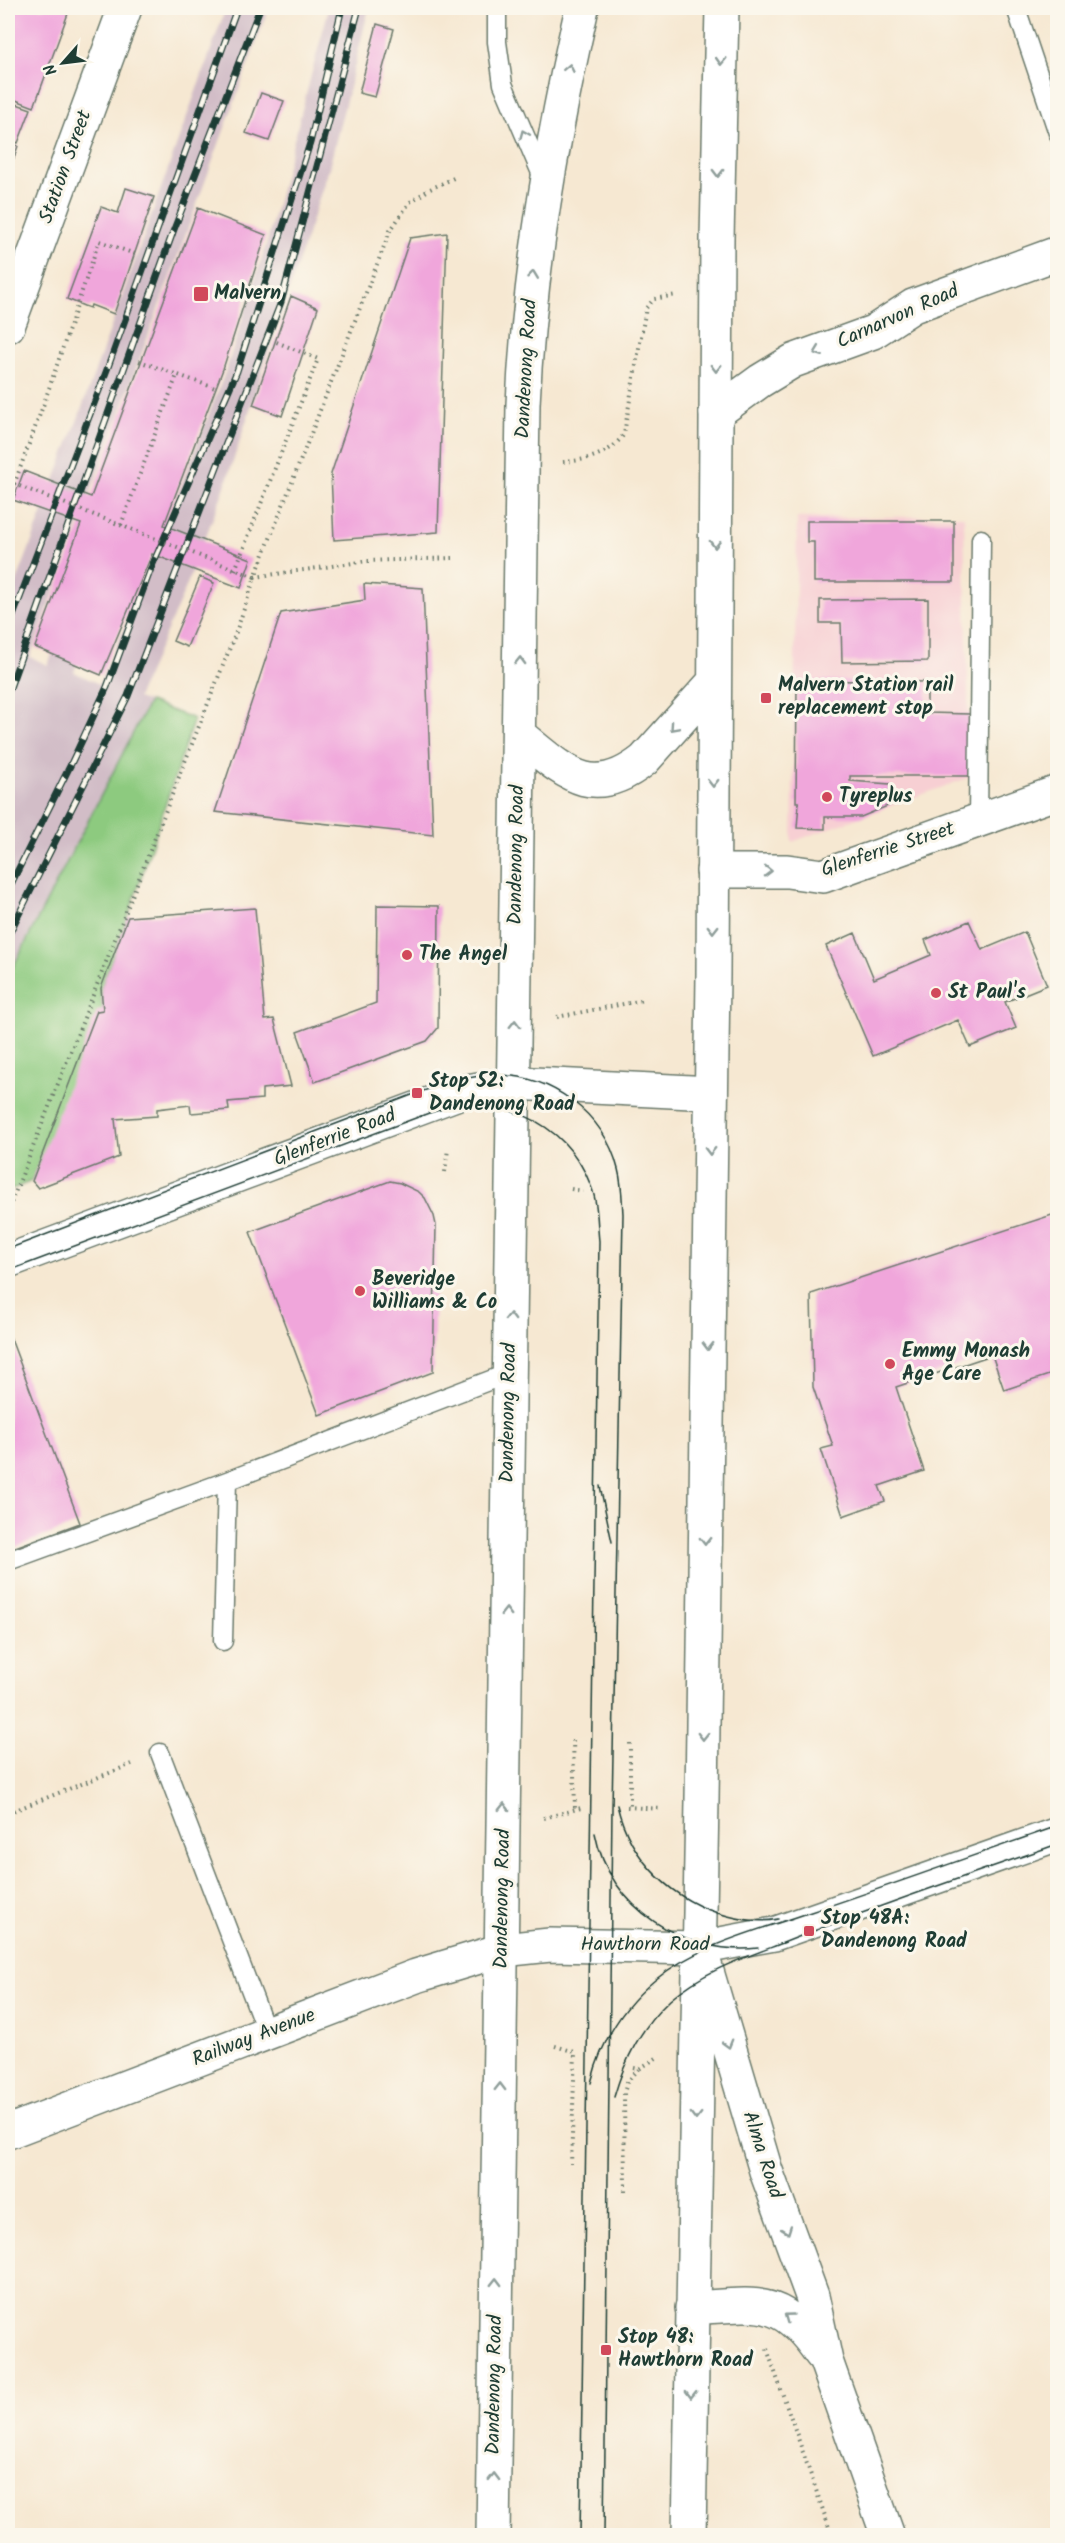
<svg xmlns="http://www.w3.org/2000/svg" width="1065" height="2543" font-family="Kalam,sans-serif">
<rect width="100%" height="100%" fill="#fbf7ec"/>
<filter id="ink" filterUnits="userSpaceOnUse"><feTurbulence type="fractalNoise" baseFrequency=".0167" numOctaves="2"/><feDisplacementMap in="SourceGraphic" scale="12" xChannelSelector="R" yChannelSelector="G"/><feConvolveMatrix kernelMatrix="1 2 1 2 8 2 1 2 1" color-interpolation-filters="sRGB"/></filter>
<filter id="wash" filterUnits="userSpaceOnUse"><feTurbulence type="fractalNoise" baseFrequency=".008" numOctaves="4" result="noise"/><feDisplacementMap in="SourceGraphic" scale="24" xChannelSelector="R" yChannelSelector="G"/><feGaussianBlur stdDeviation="1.35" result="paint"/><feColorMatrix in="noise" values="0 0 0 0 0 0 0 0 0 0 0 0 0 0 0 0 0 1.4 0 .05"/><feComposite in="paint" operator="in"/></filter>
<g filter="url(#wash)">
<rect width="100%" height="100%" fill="#f6e8d2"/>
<path fill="#f7cfd3" d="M964 516 970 777 792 842 797 518Z"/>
<path fill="#d2bdc7" d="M226 8H269L30 657 48 665 52 654 77 664 74 672 99 684 133 608 226 370 267 242 329 8H369L329 168 223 492 184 592 137 698 149 702 8 977V605L79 416Z"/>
<path fill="#8dca7f" stroke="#56845a" stroke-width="1.5" d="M149 702 194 719 128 917 101 988 103 1010 32 1181 8 1191V977Z"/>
<g id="blocks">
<path fill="#f0a6db" d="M8 8H70L34 107 8 97Z
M377 24 394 29 375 97 359 93Z
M261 93 284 101 269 141 246 133Z
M8 101 31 109 18 143 8 139Z
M8 142 18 146 8 175Z
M126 188 154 197 114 314 91 305 90 308 84 306 67 299 101 207 118 213Z
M198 208 266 235 223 369 164 525 251 559 241 588 152 554 101 675 35 647 81 524 13 500 24 471 91 497Z
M447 233 438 532 334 540 331 474 410 238Z
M291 296 318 308 282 416 253 405Z
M807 521H954V582H814V542H807Z
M200 577 214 583 187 647 173 641Z
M364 584 423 588 433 835 215 812 281 613 365 600Z
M928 599V661L842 662 841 623H820V600Z
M797 680 927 682V713L970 714V776H850V781L890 784V805L861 817H825V829L797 828 799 802H796Z
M377 905 439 906 438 1028 427 1041 315 1082 297 1032 376 1003Z
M255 908 265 1020 274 1019 291 1086 262 1089V1099L228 1102 229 1110 191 1113 190 1105 157 1109V1116L115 1119 119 1157 38 1188 32 1181 97 1011 103 1010 101 988 128 917Z
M969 921 982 950 1025 932 1047 985 1005 1002 1016 1028 970 1047 958 1020 873 1056 826 946 855 933 874 979 931 955 925 940Z
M390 1181 400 1183 419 1192 425 1198 434 1216 436 1225 433 1372 319 1415 250 1232Z
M1058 1213V1372L1004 1390 992 1355 896 1387 924 1471 879 1486 885 1501 843 1516 821 1449 833 1446 813 1387 811 1294Z
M8 1331 80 1523 10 1549 8 1542Z"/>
</g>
</g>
<g filter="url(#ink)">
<use href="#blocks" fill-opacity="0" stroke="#6a796b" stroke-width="1.5"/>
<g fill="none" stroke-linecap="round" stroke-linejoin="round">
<defs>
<path id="service" d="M497 8V42L503 84 544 180
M1016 8 1058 133
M978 821 981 539
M8 1561 227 1481 509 1373
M223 1641 227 1481
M160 1753 267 2033"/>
<path id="minor" d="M716 413 760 381 793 361 873 332 913 306 1058 253
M713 871H787L823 876 1058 792
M8 2132 416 1976 502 1950"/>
<path id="tertiary" d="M8 326 125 8
M703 1958 766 2171 812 2296 826 2361 888 2536
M692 2308C758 2304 781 2295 821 2354"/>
<path id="secondary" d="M502 1950 550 1945 699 1948 774 1934 1058 1834"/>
<path id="primary" d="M8 1261 461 1092 514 1083 711 1093"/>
<path id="trunk" d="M519 735C563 770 590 803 644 760L713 683
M493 2536 523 404C529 270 552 138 582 8
M689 2536 702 1800 713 975 717 239 722 8"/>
</defs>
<use href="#service" stroke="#6a796b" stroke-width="21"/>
<use href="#minor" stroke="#6a796b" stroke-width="36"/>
<use href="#tertiary" stroke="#6a796b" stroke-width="36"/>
<use href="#secondary" stroke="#6a796b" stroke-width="36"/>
<use href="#primary" stroke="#6a796b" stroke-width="36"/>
<use href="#trunk" stroke="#6a796b" stroke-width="36"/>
<path stroke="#6a796b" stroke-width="4" stroke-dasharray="1.5 4.5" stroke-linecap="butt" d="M139 361 218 389
M563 462C587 460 610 455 624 434L646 308 654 299 676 295
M8 501 43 406 99 241 138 255
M121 525 177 375
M453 558 367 561 255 577 390 231 410 202 430 189 456 177
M235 570 318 359 274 341
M557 1017 644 1000
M445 1172 448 1149
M571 1189 583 1191
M9 1208 235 635 255 577 247 574
M573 1740 575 1808
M630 1743V1807
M627 1807 662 1809
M8 1813 132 1764
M544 1818 581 1808
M555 2046 575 2052 571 2164
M634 2068 639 2069 658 2057
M625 2191 624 2093 627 2082 639 2069
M767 2349 832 2536"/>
<use href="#service" stroke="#fff" stroke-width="18"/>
<use href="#minor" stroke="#fff" stroke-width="33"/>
<use href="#tertiary" stroke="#fff" stroke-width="33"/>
<use href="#secondary" stroke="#fff" stroke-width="33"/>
<use href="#primary" stroke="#fff" stroke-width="33"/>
<use href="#trunk" stroke="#fff" stroke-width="33"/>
<path stroke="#1f3d34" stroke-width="1.5" d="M8 1249 417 1093C441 1085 466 1076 492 1075 550 1073 604 1113 618 1169 622 1184 622 1199 623 1214L612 1808 604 2536
M8 1271 429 1113C495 1091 566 1119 591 1186 598 1203 597 1223 599 1241L580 2536
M600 1486 612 1542
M617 1805C630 1860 673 1902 728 1916 743 1920 761 1923 778 1919
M595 1833C609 1908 685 1956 758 1948
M591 2083C601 2042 622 2007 655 1980 697 1945 757 1931 808 1913 892 1885 974 1855 1058 1826
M614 2097C625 2059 641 2027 670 2000 703 1971 743 1958 783 1943 874 1907 966 1876 1058 1844"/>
<defs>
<path id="rail" d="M8 629 108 367 237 8
M8 693 173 232 260 8
M8 890 70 766 107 687 152 566 237 371 310 143 342 8
M8 936 128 696 281 302 359 8"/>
</defs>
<use href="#rail" stroke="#1f3d34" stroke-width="7"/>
<use href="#rail" stroke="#fbf7ec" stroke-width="4.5" stroke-dasharray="14" stroke-linecap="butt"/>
<path stroke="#6a796b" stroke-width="4" stroke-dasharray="1.5 4.5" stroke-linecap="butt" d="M14 484 247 574"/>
</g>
<defs><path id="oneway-chevron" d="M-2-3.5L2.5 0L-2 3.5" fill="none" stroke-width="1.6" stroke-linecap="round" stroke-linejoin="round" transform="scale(1.5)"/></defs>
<g stroke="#8f9e9a">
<use href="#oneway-chevron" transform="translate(721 61) rotate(92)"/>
<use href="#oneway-chevron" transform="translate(569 68) rotate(-79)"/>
<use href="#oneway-chevron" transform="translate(524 134) rotate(-113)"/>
<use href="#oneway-chevron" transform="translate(718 173) rotate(91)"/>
<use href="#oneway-chevron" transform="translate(533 275) rotate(-83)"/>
<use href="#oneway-chevron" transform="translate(818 352) rotate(159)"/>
<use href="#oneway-chevron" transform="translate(716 368) rotate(91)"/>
<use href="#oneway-chevron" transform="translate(715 544) rotate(91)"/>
<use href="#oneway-chevron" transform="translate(520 661) rotate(-89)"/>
<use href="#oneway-chevron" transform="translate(674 727) rotate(132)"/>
<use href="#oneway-chevron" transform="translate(713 783) rotate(90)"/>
<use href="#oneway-chevron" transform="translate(768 871) rotate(1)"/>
<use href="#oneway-chevron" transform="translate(713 929) rotate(90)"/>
<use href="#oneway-chevron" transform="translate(515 1024) rotate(-89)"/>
<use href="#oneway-chevron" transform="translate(710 1151) rotate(91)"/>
<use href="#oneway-chevron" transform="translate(510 1317) rotate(-89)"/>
<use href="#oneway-chevron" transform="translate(708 1346) rotate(91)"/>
<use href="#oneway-chevron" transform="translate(705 1541) rotate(91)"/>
<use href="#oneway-chevron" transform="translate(506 1612) rotate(-89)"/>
<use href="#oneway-chevron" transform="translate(703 1736) rotate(91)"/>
<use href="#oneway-chevron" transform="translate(504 1807) rotate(-89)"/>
<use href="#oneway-chevron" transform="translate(728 2044) rotate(74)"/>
<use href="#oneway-chevron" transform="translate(500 2087) rotate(-89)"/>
<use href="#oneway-chevron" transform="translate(696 2116) rotate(91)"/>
<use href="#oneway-chevron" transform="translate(787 2230) rotate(70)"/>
<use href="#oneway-chevron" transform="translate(496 2282) rotate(-89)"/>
<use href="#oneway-chevron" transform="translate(788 2317) rotate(-144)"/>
<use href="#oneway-chevron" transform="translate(691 2394) rotate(91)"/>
<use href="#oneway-chevron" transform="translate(494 2477) rotate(-89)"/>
</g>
</g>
<g fill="#d1495b" stroke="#fbf7ec" stroke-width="2">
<rect x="193" y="286" width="16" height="16" rx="3"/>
<rect x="760" y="692" width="12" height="12" rx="3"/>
<circle cx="827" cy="797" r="6"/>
<circle cx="407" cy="955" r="6"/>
<circle cx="936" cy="993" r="6"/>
<rect x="411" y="1087" width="12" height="12" rx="3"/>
<circle cx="360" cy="1291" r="6"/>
<circle cx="890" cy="1364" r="6"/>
<rect x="803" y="1925" width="12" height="12" rx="3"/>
<rect x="600" y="2344" width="12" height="12" rx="3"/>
</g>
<g text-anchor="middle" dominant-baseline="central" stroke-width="6" stroke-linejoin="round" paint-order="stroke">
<g font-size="20" fill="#1f3d34" stroke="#fbf7ec">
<text transform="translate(66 167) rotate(-70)">Station Street</text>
<text transform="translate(898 317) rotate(-24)">Carnarvon Road</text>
<text transform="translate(527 369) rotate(-87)">Dandenong Road</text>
<text transform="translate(888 850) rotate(-18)">Glenferrie Street</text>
<text transform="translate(517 855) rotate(-89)">Dandenong Road</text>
<text transform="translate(335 1138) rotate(-21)">Glenferrie Road</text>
<text transform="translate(509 1413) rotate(-89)">Dandenong Road</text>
<text transform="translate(503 1899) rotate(-89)">Dandenong Road</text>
<text x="645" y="1945">Hawthorn Road</text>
<text transform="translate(254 2038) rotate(-21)">Railway Avenue</text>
<text transform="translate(762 2155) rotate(72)">Alma Road</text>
<text transform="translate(495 2385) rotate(-89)">Dandenong Road</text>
</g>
<g font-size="20" font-weight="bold" fill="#1f3d34" stroke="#fbf7ec" text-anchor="start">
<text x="214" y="294">Malvern</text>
<text x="778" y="686">Malvern Station rail<tspan x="778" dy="23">replacement stop</tspan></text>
<text x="839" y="797">Tyreplus</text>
<text x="419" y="955">The Angel</text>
<text x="948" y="993">St Paul's</text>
<text x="429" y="1082">Stop 52:<tspan x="429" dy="23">Dandenong Road</tspan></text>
<text x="372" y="1280">Beveridge<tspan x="372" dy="23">Williams &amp; Co</tspan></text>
<text x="902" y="1352">Emmy Monash<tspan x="902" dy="23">Age Care</tspan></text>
<text x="821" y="1919">Stop 48A:<tspan x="821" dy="23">Dandenong Road</tspan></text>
<text x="618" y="2338">Stop 48:<tspan x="618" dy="23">Hawthorn Road</tspan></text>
</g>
</g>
<rect width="1065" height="2543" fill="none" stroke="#fbf7ec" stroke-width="30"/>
<g transform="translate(63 63) rotate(242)" stroke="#fbf7ec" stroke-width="4.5" paint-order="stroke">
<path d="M0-4.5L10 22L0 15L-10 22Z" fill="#1f3d34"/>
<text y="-9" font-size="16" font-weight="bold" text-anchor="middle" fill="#1f3d34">N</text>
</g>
</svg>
